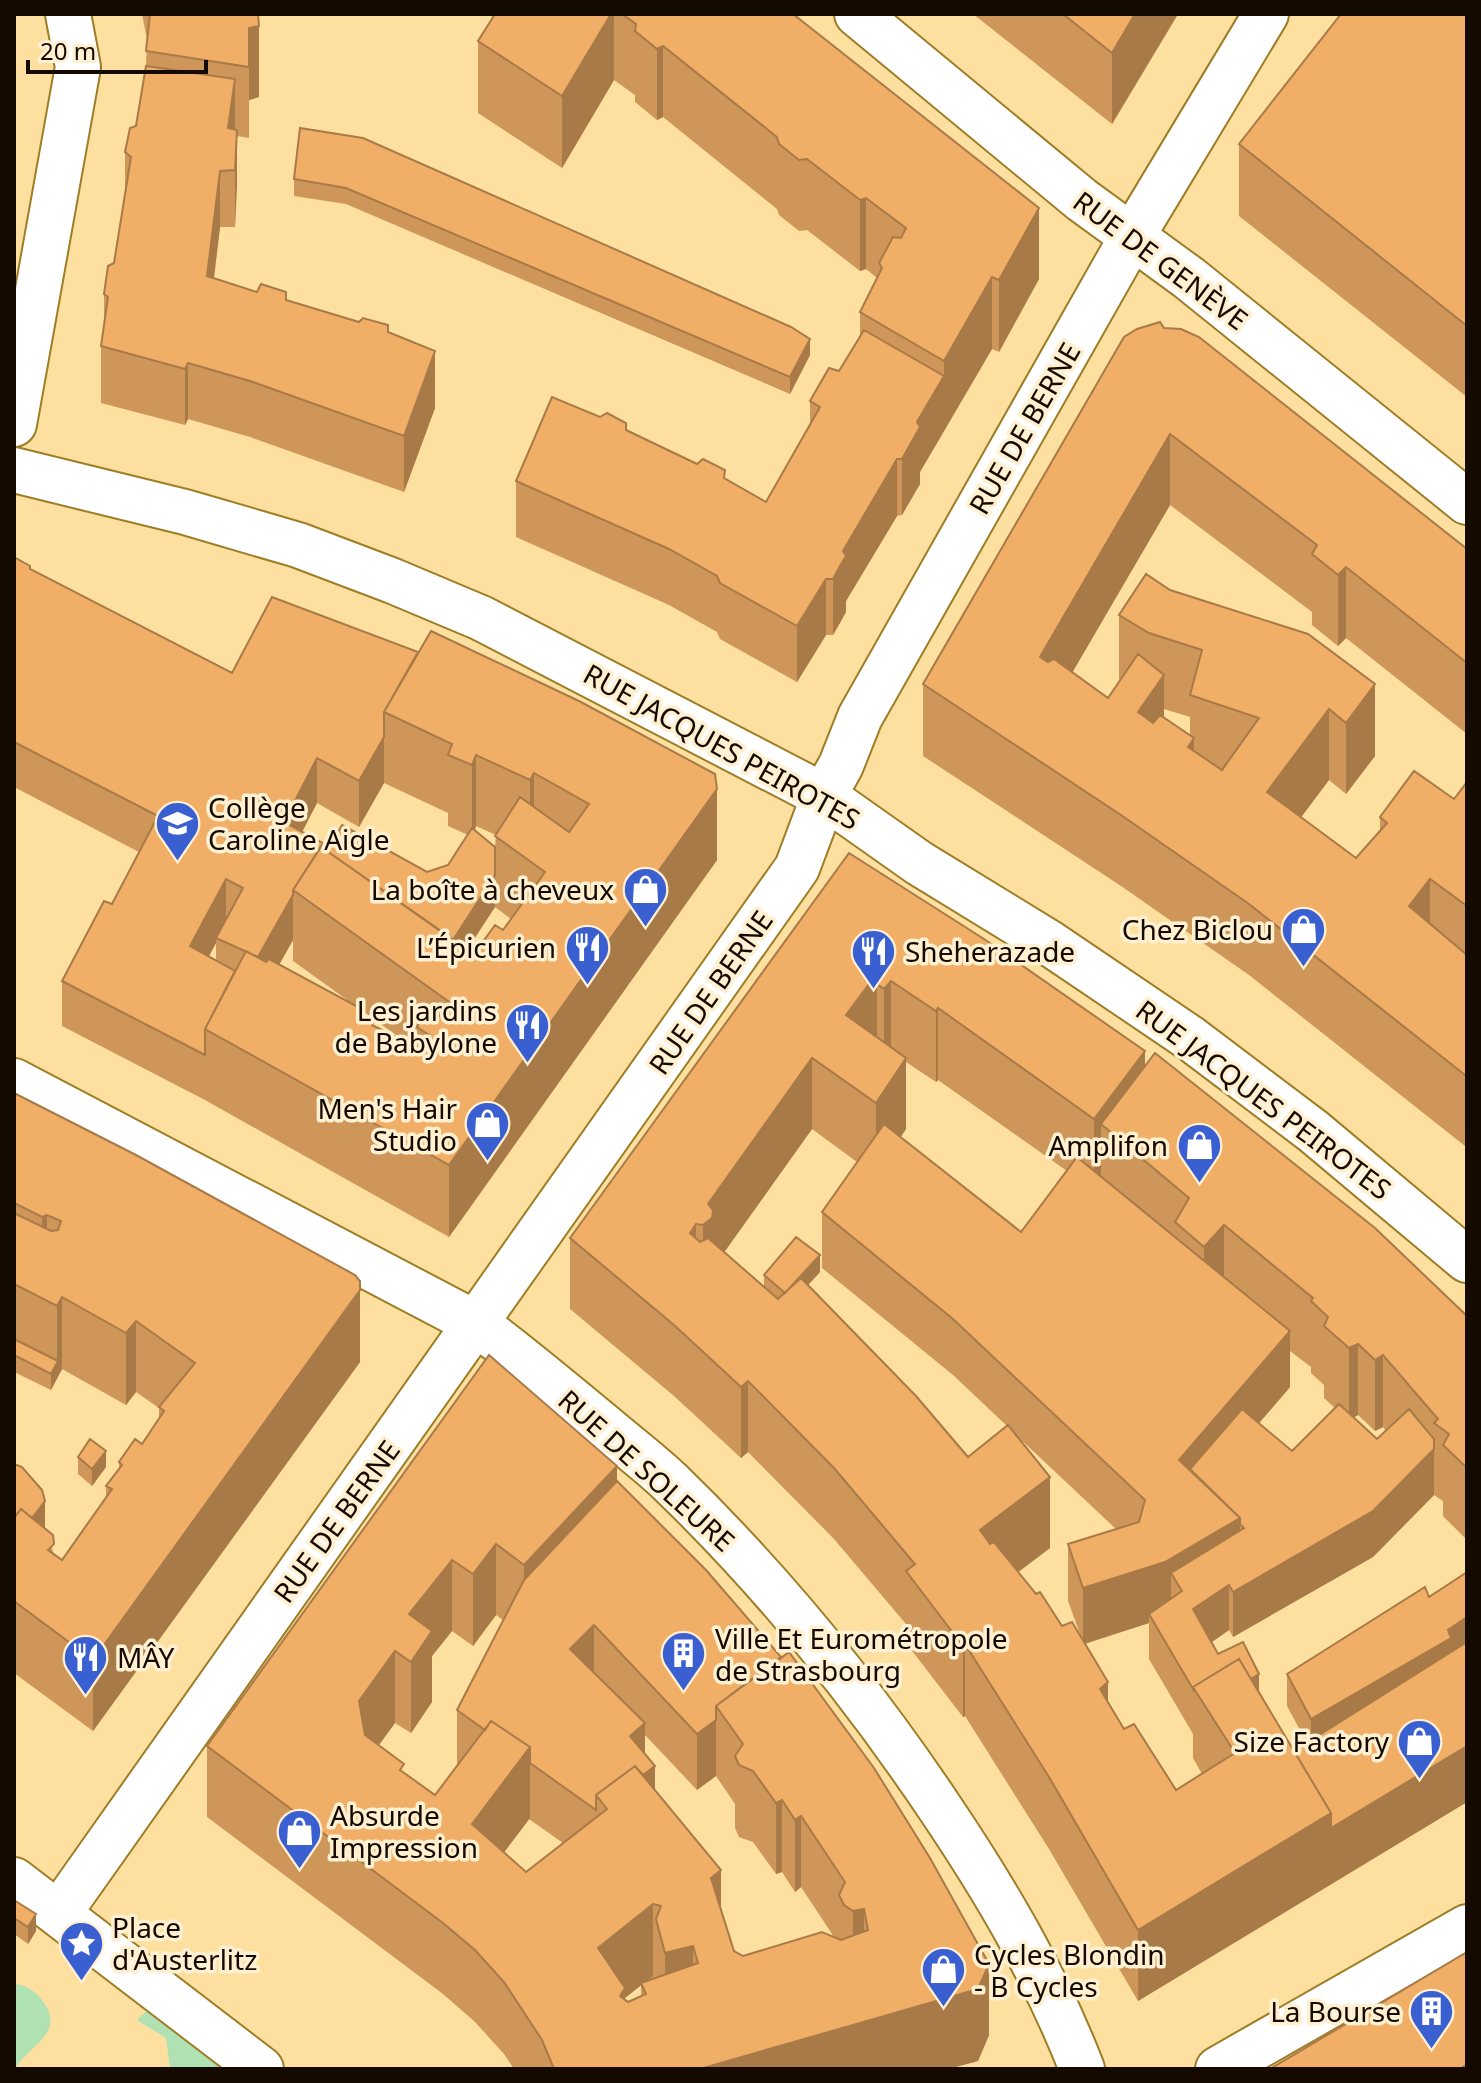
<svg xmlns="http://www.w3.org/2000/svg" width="1481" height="2083" font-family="'Noto Sans',sans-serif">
<rect width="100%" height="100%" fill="#fde0a0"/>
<path fill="#afe1b2" d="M14 1984C24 1984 35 1991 41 1999 69 2033 27 2046 15 2069Z
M151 2007 261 2069 170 2068 166 2038 137 2020Z"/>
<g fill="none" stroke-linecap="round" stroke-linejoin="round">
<defs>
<path id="minor" d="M857 14 1082 200 1189 278 1467 502
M14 424 78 67 68 14
M14 470 185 512 298 545 393 581 481 618 824 796 919 863 1048 942 1190 1038 1313 1131 1467 1260
M14 1081 477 1324C521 1357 563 1392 605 1427 626 1445 649 1462 670 1482 772 1581 861 1690 940 1808 996 1891 1046 1976 1082 2069
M14 1880 261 2069
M59 1913 797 868 824 796 841 765 860 717 1133 235 1266 14
M1218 2069 1467 1927"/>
</defs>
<use href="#minor" stroke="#9f7d26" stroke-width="48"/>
<use href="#minor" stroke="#fff" stroke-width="44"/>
</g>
<path fill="#ce9659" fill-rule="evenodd" d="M142 14H258L259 97 249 100V138L237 136 235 227H220L214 279 388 332 435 408 404 492 250 437 188 419 185 425 101 403V346L104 328V294L114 263 125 196V152L136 126 146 66 147 39Z
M495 14H793L1039 279 999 352 992 349 920 472V484L902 515 897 516 846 601V612L840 623 833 635H826L797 682 720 639 717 632 669 605 516 537V481L626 430 725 478 766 502 810 424V401L839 371 860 337V312L877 278 866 269 860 271 807 230 799 231 779 215 777 209 663 117 657 120 635 102V95L614 80 562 168 478 113V41Z
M973 14H1178L1112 124Z
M1467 14V397L1239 216V144Z
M300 128 810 355 790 394 346 204 294 196V179Z
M1164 328 1467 549V734L1346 638 1338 646 1312 625V612L1170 505 1072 672 1108 698 1119 681V615L1170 590 1308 634 1375 756 1346 794 1329 780 1301 817 1356 858 1380 831V817L1454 799 1467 782V1144L1465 1146 1249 975 1121 886 923 756V684ZM1164 709 1190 717V735L1164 717Z
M14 557 30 569 232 673 272 597 717 860 449 1237 205 1100 62 1026V981L112 904 139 852 14 787ZM384 783 448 813V826L468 835 448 865 427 872 327 851 302 832 317 803 359 827ZM476 826 496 835 495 847 475 830ZM495 907 511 919 503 930 474 954 467 950ZM293 940V961L357 1007 279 965ZM216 943V960L209 956ZM360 1009 407 1043 374 1026 360 1014Z
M849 853 1145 1066 1467 1316V1540L1443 1516V1501L1434 1495 1373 1557 1233 1637 1229 1630 1212 1642 1218 1654 1259 1693 1294 1751 1307 1743 1287 1706V1674L1467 1802 1138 2001 1049 1849 965 1716 963 1717 906 1643V1624L834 1539 748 1452 741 1458 674 1396 570 1309V1238ZM906 1062 936 1082 938 1080 1067 1171 1021 1232 900 1137 906 1129ZM812 1129 857 1162 822 1212V1268L953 1375 1007 1426 968 1457 808 1285 820 1272 764 1275V1288L724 1252ZM1290 1351 1311 1367V1373L1324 1385V1398L1335 1408 1292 1451 1259 1423 1290 1387ZM1358 1415 1375 1431 1383 1427 1386 1431 1377 1439 1354 1417ZM1015 1434 1116 1529 1068 1544V1601L1080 1634 1062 1626 1018 1572 1050 1548ZM1149 1623V1659L1193 1734V1758L1202 1774 1176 1790 1124 1729 1108 1701 1085 1644Z
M14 1093 360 1281V1362L93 1731 14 1673V1464L45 1529 54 1554 62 1560 106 1497V1486L119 1469V1462L142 1444 159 1419V1408L136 1392 126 1405 62 1369 51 1390 14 1372Z
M489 1355 617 1481 989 2035 978 2061 948 2069H514L504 2054 475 2022 443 1994 207 1817V1746ZM496 1615 503 1620 457 1710V1767L435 1795 404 1773 379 1745 395 1723 411 1733 432 1702V1656L452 1631 473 1646ZM645 1735 697 1790 716 1776 735 1804V1828L739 1837 753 1842 776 1874 782 1872 795 1892 801 1887 834 1937 743 1956 734 1951 721 1911 655 1789 645 1755ZM529 1819 563 1843 526 1872 504 1852ZM641 1985V1996L628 2002 625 2000V1998Z
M78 1457 106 1467 92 1486 78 1474Z
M14 1900 36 1931 28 1944 14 1934Z"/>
<path fill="#a87a48" d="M611 14H614V80L562 168V96Z
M1135 14H1178L1112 124V53Z
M259 26V97L249 100V28Z
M663 46V117L657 120V49Z
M235 79V136L228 128Z
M237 130V187L235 227V170Z
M220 171V227L207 333V276Z
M866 198V269L860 271V200Z
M1039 208V279L999 352V280Z
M992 277V349L920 472V484L902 515V459L917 422 944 376V361Z
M810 339V355L790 394V377Z
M435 351V408L404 492V436Z
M188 363V419L185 425V369Z
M1170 434V505L1040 728V657Z
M897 459V516L846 601V612L833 635V579L843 551Z
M1346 567V638L1338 646V575Z
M826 579V635L797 682V626Z
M1164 675V746L1138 712Z
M1375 684V756L1346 794V723Z
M1329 709V780L1267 863V792Z
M384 737V783L359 827V781Z
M1194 738V809L1188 747Z
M476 755V826L472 837V765Z
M317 758V803L284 867V822Z
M534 773V844L530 851V780Z
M717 789V860L449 1237V1165Z
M495 875V907L451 974V942Z
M226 879V925L216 938V943L190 991V946Z
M1430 879V950L1409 906Z
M293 895V940L257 1004V959Z
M878 972 877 984V1045L846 1015Z
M891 981V1052L884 1060V989Z
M938 1008V1080L936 1082V1011Z
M1145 1051V1123L1101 1124V1182L1094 1191V1119Z
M812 1058V1129L713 1268 703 1297V1225L708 1204Z
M906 1058V1129L876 1175V1103Z
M1467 1073V1144L1465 1146V1075Z
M47 1215V1286L42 1289V1217Z
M696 1224V1295L690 1233Z
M1224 1225V1297L1204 1318V1247Z
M820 1255V1272L785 1310V1294Z
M360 1290V1362L93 1731V1660Z
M62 1297V1369L51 1390V1374L57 1361V1306Z
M136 1321V1392L126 1405V1333Z
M1290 1331V1387L1190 1504 1179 1460Z
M1358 1344V1415L1349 1420V1348Z
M1383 1355V1427L1375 1431V1360Z
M748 1381V1452L741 1458V1387Z
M1434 1449V1495L1373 1557 1233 1637V1592Z
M106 1451V1467L92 1486V1469Z
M617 1466V1538L524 1636V1565Z
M1050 1477V1548L980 1601V1530Z
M45 1501V1547L14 1542Z
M1240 1518V1574L1182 1591 1171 1573V1614H1149V1623L1083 1644V1588Z
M496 1544V1615L473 1646V1574Z
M452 1560V1631L432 1656V1702L411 1733V1662L409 1614Z
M1229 1585V1630L1193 1655V1609Z
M1467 1617V1648L1311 1751V1719L1448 1630Z
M594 1625V1681L570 1649Z
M965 1644V1716L963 1717V1646Z
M395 1651V1723L359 1772V1701Z
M1259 1674V1719L1205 1706Z
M1108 1682V1754L1100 1689Z
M716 1720V1776L697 1790V1734Z
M645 1723V1773L655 1766V1822L630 1736Z
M1467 1746V1802L1138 2001V1930L1331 1813Z
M530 1747V1818L472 1895V1824Z
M782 1800V1872L776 1874V1803Z
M801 1816V1887L795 1892V1820Z
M721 1870V1942L711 1878Z
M653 1904V1976L625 1998V2059L598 1948Z
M864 1909V1980L853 1983V1911Z
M36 1914V1931L28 1944V1927Z
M693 1946V2018L665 2025V1953Z
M989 1964V2035L978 2061 948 2069H700Z"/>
<path fill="#f0ae67" stroke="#a87a48" stroke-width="2" fill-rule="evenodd" d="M150 14H258L259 26 249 28V67L146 51Z
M495 14H611L562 96 478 41Z
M622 14H793L1039 208 999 280 992 277 944 361 860 312 882 268 879 263 893 237 901 238 906 228 866 198 860 200 807 159 799 160 779 144 777 137 663 46 657 49 635 31 636 24Z
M1063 14H1135L1112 53Z
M1341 14H1467V326L1239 144Z
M146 66 235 79 228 128 237 130 235 170 220 171 207 276 257 292 261 284 286 292V300L359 322 363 318 388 325V332L435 351 404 436 250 381 188 363 185 369 101 346 108 297 104 294 108 266 114 263 131 157 125 152 130 128 136 126Z
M300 128 363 138 791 327 810 339 790 377 346 188 294 179Z
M1160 322 1164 328 1181 329 1199 337 1467 549V663L1346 567 1338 575 1312 554 1317 545 1170 434 1040 657 1048 662 1054 659 1108 698 1138 654 1164 675 1138 712 1153 723 1160 715 1194 738 1188 747 1222 770 1259 718 1190 695 1202 650 1149 633 1119 615 1146 574 1170 590 1308 634 1375 684 1346 723 1329 709 1267 792 1356 858 1387 823 1380 817 1414 771 1454 799 1467 782V906L1430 879 1409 906 1467 955V1073L1465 1075 1249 904 1121 815 923 684 1124 337 1137 329Z
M864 330 944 376 917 422 920 427 902 459H897L843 551 846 556 840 566 833 579H826L797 626 720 583 717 576 669 549 516 481 552 397 600 417 607 413 626 423V430L697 464 703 459 725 470 724 478 766 502 820 407 810 401 829 368 839 371Z
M14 557 30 566V569L232 673 272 597 418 652 384 712V737L359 781 317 758 284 822 323 843 293 890V895L258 957 216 938 243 888 226 879 190 946 235 971 205 1029V1055L62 981 104 901 112 904 158 816 14 742Z
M431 631 579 701 715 774 717 789 449 1165 205 1029 246 951 266 962 269 959 360 1008 358 1014 374 1022 372 1025 419 1049 429 1035 417 1027 428 1010 442 1017 452 1004 293 890 321 847 474 954 495 925 503 930 545 872 495 836 520 797 569 832 589 804 534 773 530 780 476 755 472 765 448 755 452 744 384 712Z
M342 825 427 872 448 865 472 828 495 847V875L453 940 327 851Z
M849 853 984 939 1145 1051 1094 1119 938 1008 936 1011 891 981 884 989 877 984 882 977 878 972 846 1015 906 1058 876 1103 812 1058 708 1204 713 1210 712 1218 703 1225 696 1224 690 1233 700 1242 708 1238 778 1299 801 1278 916 1396 968 1457 1008 1425 1050 1477 980 1530 990 1544 994 1542 1036 1594 1040 1592 1062 1626 1072 1622 1108 1682 1100 1689 1124 1729 1134 1724 1176 1790 1235 1753 1193 1687 1239 1659 1331 1813 1138 1930 1049 1777 965 1644 963 1646 906 1571 915 1564 834 1468 748 1381 741 1387 674 1325 570 1238Z
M1155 1053 1375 1228 1467 1316V1468L1443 1445 1449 1434 1434 1423 1438 1419 1383 1355 1375 1360 1358 1344 1349 1348 1324 1326 1328 1317 1311 1301 1313 1298 1224 1225 1204 1247 1175 1222 1189 1198 1101 1124Z
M14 1093 136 1155 355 1275 360 1281V1290L93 1660 14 1601V1518L21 1509 53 1535 54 1544 48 1550 62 1560 112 1489 106 1486 122 1465 119 1462 135 1439 142 1444 164 1411 159 1407 195 1363 136 1321 126 1333 62 1297 57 1306 14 1284V1213L51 1231 58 1230 61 1221 47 1215 42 1217 14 1203Z
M884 1124 1021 1232 1077 1157 1290 1331 1179 1460 1240 1518 1165 1562 1083 1588 1068 1544 1139 1522 1145 1500 953 1319 822 1212Z
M796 1237 820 1255 785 1293 764 1275Z
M14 1339 58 1361 51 1374 14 1355Z
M489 1355 617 1466 524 1565 496 1544 473 1574 452 1560 409 1614 432 1631 411 1662 395 1651 359 1701 365 1735 404 1764 400 1770 435 1795 491 1721 530 1747 472 1824 526 1872 607 1809 596 1795 635 1766 721 1870 711 1878 734 1951 743 1956 822 1932 841 1940 868 1930 864 1909 853 1911 844 1905 839 1895 845 1882 801 1816 795 1820 782 1800 776 1803 753 1771 739 1765 735 1756 743 1744 716 1706 789 1652 874 1768 930 1858 989 1964 978 1989 700 2069H554L542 2040 504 1982 475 1950 443 1923 207 1746ZM653 1904 661 1906 656 1919 665 1953 693 1946 698 1963 641 1983 646 1994 628 2002 620 1996 625 1988 598 1948Z
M1339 1404 1377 1439 1409 1409 1434 1439V1449L1373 1511 1233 1592 1229 1585 1193 1609 1218 1654 1243 1642 1259 1674 1251 1679 1239 1659 1193 1687V1689L1149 1614 1182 1591 1171 1573 1244 1528 1240 1524V1518L1190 1469 1242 1409 1292 1451Z
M90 1439 106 1451 92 1469 78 1457Z
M14 1464 22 1467 42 1490 45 1501 32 1518 21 1509 14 1518Z
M617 1481 706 1570 781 1657 716 1706V1720L697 1734 594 1625 570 1649 645 1723 630 1736 655 1766 643 1775 635 1766 596 1795V1810L530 1763V1747L491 1721 485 1730 457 1710 524 1580Z
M1467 1572V1617L1448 1630 1451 1638 1311 1719 1287 1674 1425 1587 1429 1597Z
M1467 1642V1746L1331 1828V1813L1294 1751Z
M14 1900 36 1914 28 1927 14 1918Z
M1467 1952V2064L1460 2069H1270Z"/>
<defs>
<symbol id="school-pin" viewBox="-11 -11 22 30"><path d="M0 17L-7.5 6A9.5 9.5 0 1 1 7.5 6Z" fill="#3a5fd0" stroke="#fef0d0"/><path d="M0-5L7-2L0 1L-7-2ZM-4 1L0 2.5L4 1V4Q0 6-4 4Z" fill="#fff"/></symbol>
<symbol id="shop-pin" viewBox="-11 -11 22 30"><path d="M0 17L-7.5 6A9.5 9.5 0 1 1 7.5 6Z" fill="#3a5fd0" stroke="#fef0d0"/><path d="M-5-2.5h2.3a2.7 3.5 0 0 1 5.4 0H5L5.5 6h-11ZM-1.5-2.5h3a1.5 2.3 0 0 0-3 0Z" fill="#fff"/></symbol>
<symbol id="restaurant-pin" viewBox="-11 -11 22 30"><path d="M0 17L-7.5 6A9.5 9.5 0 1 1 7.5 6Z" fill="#3a5fd0" stroke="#fef0d0"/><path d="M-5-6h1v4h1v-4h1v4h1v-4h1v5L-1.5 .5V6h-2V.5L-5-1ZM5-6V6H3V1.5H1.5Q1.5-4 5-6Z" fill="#fff"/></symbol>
<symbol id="building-pin" viewBox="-11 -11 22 30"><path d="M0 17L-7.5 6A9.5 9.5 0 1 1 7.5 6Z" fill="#3a5fd0" stroke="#fef0d0"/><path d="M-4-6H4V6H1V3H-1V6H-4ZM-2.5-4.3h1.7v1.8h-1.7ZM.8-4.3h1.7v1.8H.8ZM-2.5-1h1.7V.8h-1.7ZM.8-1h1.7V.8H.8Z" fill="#fff"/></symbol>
<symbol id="sight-pin" viewBox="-11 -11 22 30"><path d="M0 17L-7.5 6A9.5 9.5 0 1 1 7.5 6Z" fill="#3a5fd0" stroke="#fef0d0"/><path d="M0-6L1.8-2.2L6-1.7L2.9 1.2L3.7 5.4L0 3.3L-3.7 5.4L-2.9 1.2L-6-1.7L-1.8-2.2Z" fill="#fff"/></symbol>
</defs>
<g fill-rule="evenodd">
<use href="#school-pin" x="152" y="798" width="51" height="69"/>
<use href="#shop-pin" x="620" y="864" width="51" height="69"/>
<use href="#shop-pin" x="1278" y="904" width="51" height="69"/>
<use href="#restaurant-pin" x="562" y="922" width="51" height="69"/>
<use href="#restaurant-pin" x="848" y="926" width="51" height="69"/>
<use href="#restaurant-pin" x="502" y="1000" width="51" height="69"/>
<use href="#shop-pin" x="462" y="1098" width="51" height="69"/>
<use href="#shop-pin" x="1174" y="1120" width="51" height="69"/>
<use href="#building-pin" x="658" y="1628" width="51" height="69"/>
<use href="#restaurant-pin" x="60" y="1632" width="51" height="69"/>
<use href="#shop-pin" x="1394" y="1716" width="51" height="69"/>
<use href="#shop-pin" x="274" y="1806" width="51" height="69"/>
<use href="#sight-pin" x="56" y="1918" width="51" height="69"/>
<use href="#shop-pin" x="918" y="1944" width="51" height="69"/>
<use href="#building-pin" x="1406" y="1986" width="51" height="69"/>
</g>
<g text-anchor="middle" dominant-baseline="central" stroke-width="7" stroke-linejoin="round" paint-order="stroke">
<g font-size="28" fill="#140a00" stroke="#fef0d0">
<text transform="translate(1161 260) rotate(37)">RUE DE GENÈVE</text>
<text transform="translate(1024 428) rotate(-60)">RUE DE BERNE</text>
<text transform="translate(722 746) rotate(29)">RUE JACQUES PEIROTES</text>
<text transform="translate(710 992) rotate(-55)">RUE DE BERNE</text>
<text transform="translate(1264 1099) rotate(37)">RUE JACQUES PEIROTES</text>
<text transform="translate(647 1470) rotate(42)">RUE DE SOLEURE</text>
<text transform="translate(336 1521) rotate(-54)">RUE DE BERNE</text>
</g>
<g font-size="28" fill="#140a00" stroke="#fef0d0" text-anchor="end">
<text x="208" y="807" text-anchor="start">Collège<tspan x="208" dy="32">Caroline Aigle</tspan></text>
<text x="614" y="889">La boîte à cheveux</text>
<text x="1273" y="929">Chez Biclou</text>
<text x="556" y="947">L’Épicurien</text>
<text x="905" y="951" text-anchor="start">Sheherazade</text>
<text x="497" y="1010">Les jardins<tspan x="497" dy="32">de Babylone</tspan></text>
<text x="457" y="1108">Men's Hair<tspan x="457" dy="32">Studio</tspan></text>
<text x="1168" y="1145">Amplifon</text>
<text x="715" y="1638" text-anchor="start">Ville Et Eurométropole<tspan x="715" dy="32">de Strasbourg</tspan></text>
<text x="117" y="1657" text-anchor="start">MÂY</text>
<text x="1389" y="1741">Size Factory</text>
<text x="330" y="1815" text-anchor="start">Absurde<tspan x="330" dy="32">Impression</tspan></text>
<text x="112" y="1927" text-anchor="start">Place<tspan x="112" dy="32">d'Austerlitz</tspan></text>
<text x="974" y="1954" text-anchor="start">Cycles Blondin<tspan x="974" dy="32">- B Cycles</tspan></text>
<text x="1401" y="2011">La Bourse</text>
</g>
</g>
<rect width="1481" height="2083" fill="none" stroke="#140a00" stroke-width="32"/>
<path d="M28 60v12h178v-12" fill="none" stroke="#140a00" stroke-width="4"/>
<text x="40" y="60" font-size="24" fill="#140a00" stroke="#fef0d0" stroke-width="6" paint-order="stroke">20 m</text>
</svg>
